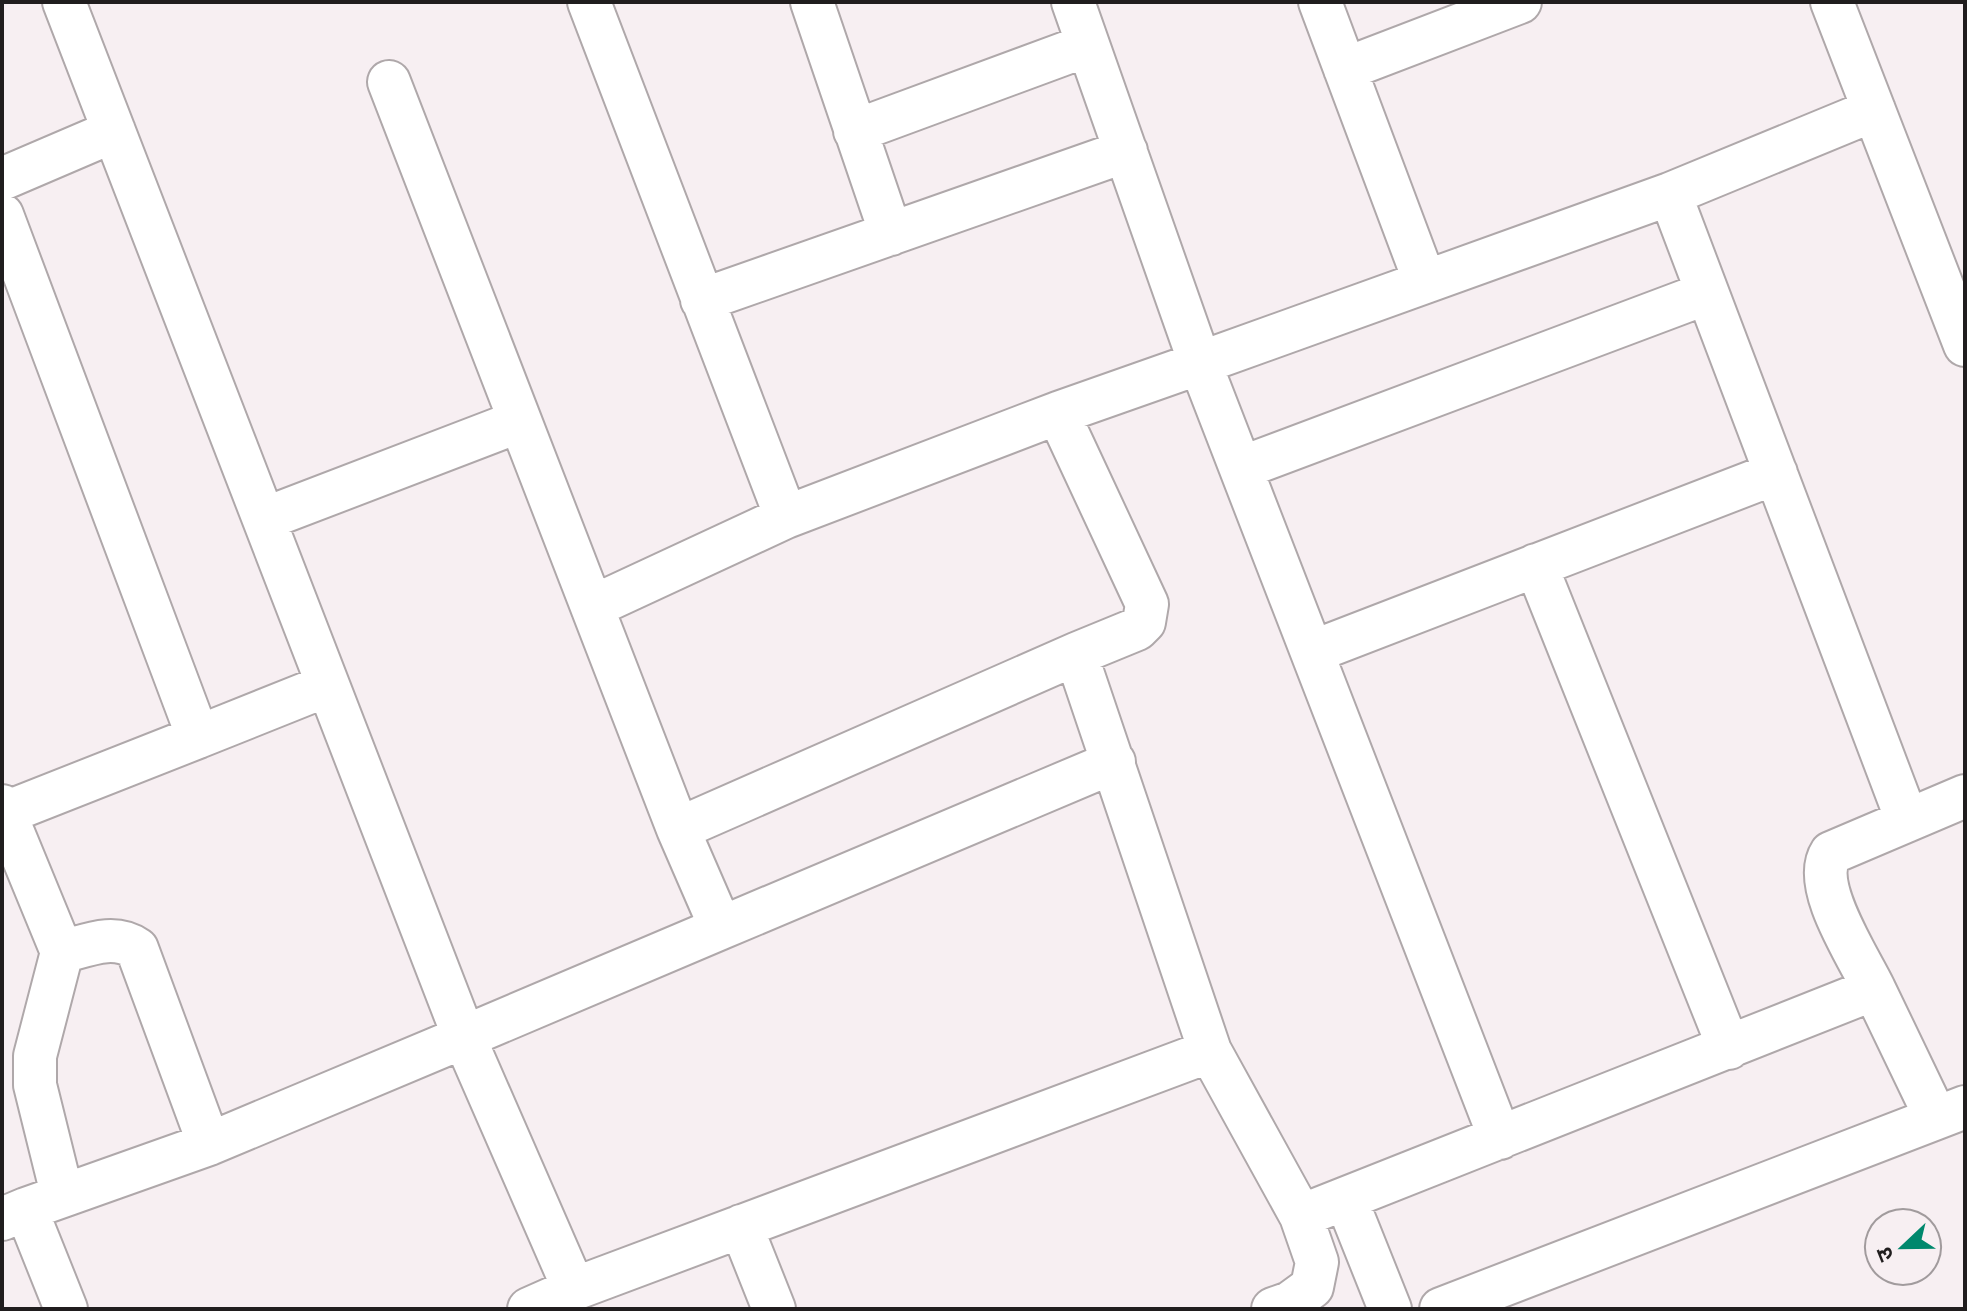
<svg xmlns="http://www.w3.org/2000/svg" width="1967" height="1311" font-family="'Work Sans','Noto Sans Devanagari',sans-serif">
<rect width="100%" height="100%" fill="#f7eff2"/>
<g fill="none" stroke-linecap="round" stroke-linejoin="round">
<defs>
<path id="minor" d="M64 2 464 1037 721 928 678 829 1076 654 1210 1051
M589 2 786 517 1058 413 1200 363 1073 2
M812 2 891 234
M1320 2 1425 282
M1832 2 1965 345
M1345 69 1520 2
M389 82 678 829
M855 131 1088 45
M2 179 114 131
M1670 194 1907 820
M2 215 198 737 328 685
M702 300 1126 151
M1058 413 1147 604 1144 622 1137 629 1076 654
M1241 468 1707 293
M264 519 520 421
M1536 565 1729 1048
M592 607 786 517
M1312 652 1776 473
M2 806 62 952C88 945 114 933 137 949L209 1144
M5 813 198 737
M721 928 1114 762
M1874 989 1936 1118
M1500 1138 1200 363 1670 194 1874 110
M62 1194 35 1085V1056L62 952
M1346 1199 1390 1309
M26 1209 209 1144 464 1037 574 1289 529 1309
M2 1219 26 1209 66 1309
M741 1226 774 1309
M574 1289 1210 1051 1301 1216 1874 989C1858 956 1810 885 1831 853L1965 796
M1273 1309 1290 1303 1312 1287 1317 1262 1301 1216
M1441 1309 1965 1107"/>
</defs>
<use href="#minor" stroke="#afa8aa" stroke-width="46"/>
<use href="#minor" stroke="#fff" stroke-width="42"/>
</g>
<rect width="1967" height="1311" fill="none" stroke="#201d1e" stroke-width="8"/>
<g transform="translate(1903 1247) rotate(248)"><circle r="38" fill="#f7eff2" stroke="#a19b9d" stroke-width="2"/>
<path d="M0-6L14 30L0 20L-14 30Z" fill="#00886d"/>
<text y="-12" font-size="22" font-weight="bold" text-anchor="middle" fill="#201d1e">उ</text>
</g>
</svg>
